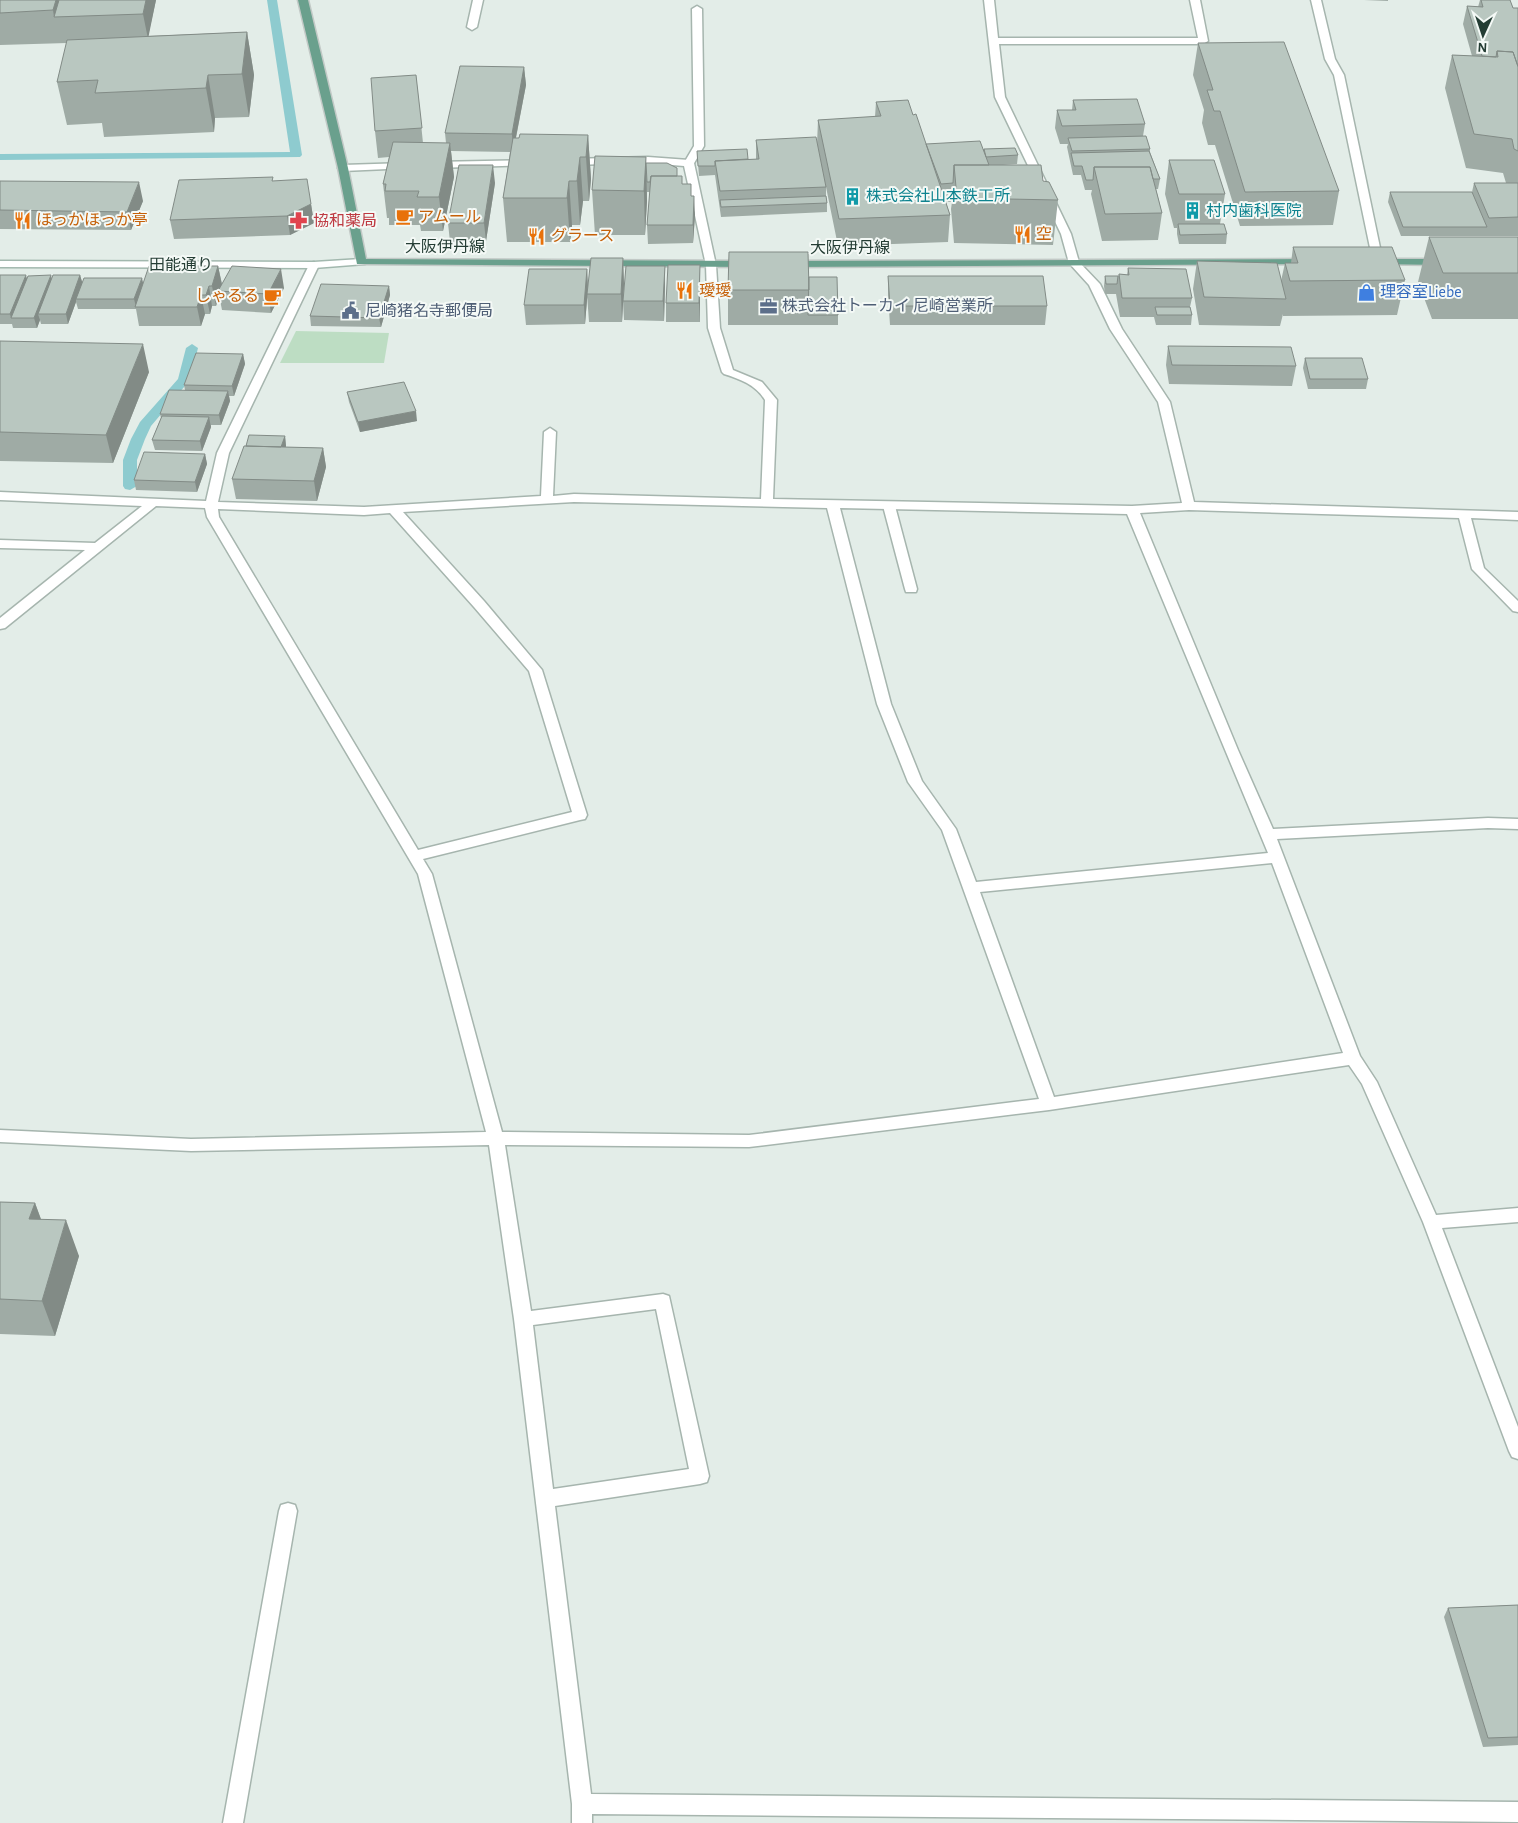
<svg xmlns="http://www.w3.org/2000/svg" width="1518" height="1823" font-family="'Alegreya Sans','Noto Sans JP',sans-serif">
<rect width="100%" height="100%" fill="#e3ede8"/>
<path fill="#bdddc3" d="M296 331 389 333 384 363H280Z"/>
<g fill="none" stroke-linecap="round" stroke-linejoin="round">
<path fill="#8ecbcf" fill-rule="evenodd" d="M267 0H277L302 155 300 157 0 160V154L290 152Z
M192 344 198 348 190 380 151 426 145 439 137 460V486L130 490 125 489 123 486V460L131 439 140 422 178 379 186 348Z"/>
<defs>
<path id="lane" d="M697 6 702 9 704 146 693 165 689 166 684 163 694 146 692 9Z
M889 502 895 506 917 589 916 592H906L905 589 883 506Z"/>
<path id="street" d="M473 0H483L477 27 472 30 467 27Z
M984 0H994L998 38H1198L1190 0H1200L1208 41 1203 44H999L1005 97 1071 234 1079 262 1100 284 1122 329 1170 402 1194 502 1518 512V520L1471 518 1484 568 1518 601V612L1513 611 1472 569 1459 518 1189 510 1140 513 1238 750 1273 829 1488 818 1518 819V829L1488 828 1277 839 1360 1056 1377 1082 1436 1215 1518 1208V1222L1442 1228 1518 1427V1459L1512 1457 1509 1451 1423 1222 1362 1084 1349 1065 1049 1110 749 1147 505 1145 531 1311 663 1294 669 1296 709 1476 707 1482 700 1484 555 1506 591 1794 1518 1802V1822L592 1814V1823H572V1804L514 1319 489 1145 191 1151 0 1142V1130L191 1139 486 1132 418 874 207 517 205 508 156 506 5 628 0 629V618L85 550 0 548V540L95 543 142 506 0 500V492L206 501 217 453 310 263 314 262 319 265 229 453 218 502 364 507 541 496 544 432 550 428 556 432 553 496 574 494 761 499 765 400C756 385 740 379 724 374L722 372 708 328 706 265 684 166 648 163 569 165 564 162 569 159 648 157 689 160 694 163 716 265 720 328 733 370 762 382 777 400 773 499 1132 506 1182 503 1158 402 1110 329 1089 285 1069 263 1061 234 995 97ZM574 502 827 508 877 704 908 782 942 830 1039 1099 749 1135 502 1132 432 874 423 859 580 820 585 819 587 815 542 670 484 601 403 512ZM840 508 1127 514 1268 853 976 882 956 829 922 781 891 704ZM218 509 364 515 390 513 474 607 529 671 572 812 418 850 219 517ZM1272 863 1343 1053 1054 1097 980 892ZM656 1309 689 1469 553 1489 533 1325Z
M1311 0H1321L1335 59 1344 75 1383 262 1382 264 1378 265 1373 262 1334 75 1325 59Z
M529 160 533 161 534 163 533 165 434 168 429 165 434 162Z
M406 163 411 166 410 168 343 171 338 168 343 165Z
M288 1503 295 1505 297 1511 243 1823H223L279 1511 281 1505Z"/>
<path id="secondary" d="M361 259 365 260 366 262 365 264 314 268 0 267V261L314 262Z"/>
<path id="primary" d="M298 0H308L348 168 366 259 749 261 754 264 749 267 357 264 338 168Z
M1312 259 1317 262 1316 264 790 267 785 264 790 261Z
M1377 259H1442L1447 262 1442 265 1373 264 1372 262Z"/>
</defs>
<use href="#lane" stroke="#a6b5ae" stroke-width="3"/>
<use href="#street" stroke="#a6b5ae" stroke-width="3"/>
<use href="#secondary" stroke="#a2b8ae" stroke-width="3"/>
<use href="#primary" stroke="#c2c9c6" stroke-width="3"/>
<use href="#lane" fill="#fff" fill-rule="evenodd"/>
<use href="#street" fill="#fff" fill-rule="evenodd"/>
<use href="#secondary" fill="#fff" fill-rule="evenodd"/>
<use href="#primary" fill="#6aa08d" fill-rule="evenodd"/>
</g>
<path fill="#9faba5" d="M0 0H156L148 36 247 32 254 75 249 117 215 118 214 132 104 137 102 123 67 125 57 82 67 43 0 45Z
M1364 0H1388V1Z
M1480 0H1510L1513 8H1518V236H1401L1388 202 1390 192H1472L1474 183H1506L1503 173 1466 168 1445 88 1452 55 1472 56 1463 24 1467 6 1478 7Z
M1198 43 1339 191 1333 225 1240 226 1215 145H1208L1202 123 1204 110 1193 75Z
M524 67 526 85 516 138 588 135 591 179 589 201H583L580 225H572L570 242H507L503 198 510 152 451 151 454 177 443 231H421L420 225H389V218H387L383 184 389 157 378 158 375 131 416 75 423 143H446L445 133Z
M1073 100 1145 124 1143 136 1150 149V152L1160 179 1158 189H1156L1162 213 1158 240 1102 241 1091 194 1092 190H1085L1081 175H1073L1067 147 1068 144H1060L1055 128 1057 110H1072Z
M876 102 913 115 926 144 984 149 1018 155 1017 164 1003 165 1043 181 1058 200 1053 245 954 243 951 209 952 202H946L950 215 948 242 838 246 826 187V196L827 203V212L721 217 715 175 699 176 697 151 748 159H756V140L817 144 818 120 875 117Z
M646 157V163L677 168V176L682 184H691V196L695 215 693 243 648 244 647 225 650 192H647V201L645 235H595L592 190Z
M1169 160 1225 194 1220 224 1227 234 1226 244H1179L1177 234V228H1174L1165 194Z
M0 181 143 201 131 230 0 229Z
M495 183 486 241 450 242 448 223Z
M311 204 314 223 290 235 174 239 170 220Z
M1429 237H1518V319H1432L1418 282Z
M1293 247 1405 280 1397 315 1283 316V314L1280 326 1199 325 1193 289 1197 261 1281 281 1285 263H1291Z
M623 258 624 285 622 322H589L587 294Z
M700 265V322H666V303Z
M218 266 222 284 284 288 271 313 222 310 219 295 216 306H212L210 314H205L201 326H139L136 309H78L76 302 68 324H41L40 320 37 328H13L12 324H0V275L52 280 80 275 82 282 143 283Z
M665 266V285L664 321 624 320 623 301Z
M1128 268 1192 298 1190 307 1192 315 1191 325H1156L1154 317H1120L1116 294H1105L1104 286 1105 276H1118L1119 274 1127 275Z
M587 269 588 288 585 324 526 325 524 305Z
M888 276 1047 306 1045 325H890L888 295Z
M809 277 838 315V325H728V290Z
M389 286 390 295 381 327 311 326 310 316Z
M0 341 149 372 113 463 0 461Z
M1168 346 1296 366 1292 386 1169 384 1166 365Z
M243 354 245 364 234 396H229L230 401 221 425H211V427L202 451 155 450 152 440 161 418 160 414 185 390 184 385Z
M1305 358 1368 379 1366 389H1308L1303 368Z
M347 392 417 421 360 432 349 402Z
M285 436 286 447 323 448 326 467 317 501 236 499 232 479 246 446Z
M205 454 207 464 197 492 136 490 134 480Z
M0 1202 35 1203 41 1219 79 1256 55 1336 0 1334Z
M1518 1605V1745L1483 1747 1444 1617 1448 1608Z"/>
<path fill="#828b86" d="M56 0H71L54 17 53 10Z
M146 0H156L148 39 143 14Z
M247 32 254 75 249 117 242 74Z
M524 67 526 85 513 152 512 134Z
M208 75 215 118 214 132 206 88Z
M588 135 591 179 589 201 586 157Z
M450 143 454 177 443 231 439 197Z
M580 157 583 201 580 225 577 181Z
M646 157 647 201 645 235 644 191V180L643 193V184Z
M493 165 495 183 486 241 484 223Z
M569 181 572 225 570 242 567 198Z
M139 182 143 201 131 230 127 212Z
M694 196 695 215 693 243V225Z
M311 204 314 223 290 235 287 216Z
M623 258 624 285 622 322 621 294Z
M700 265V322L699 303Z
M218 266 222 285 218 291 219 295 216 306 212 286Z
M665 266V285L664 321 663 301Z
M281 269 284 288 271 313 268 294Z
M587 269 588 288 585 324 584 305Z
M26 275 28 285 11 318 10 314Z
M51 275 53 285 38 314 40 320 37 328 34 318Z
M80 275 83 285 76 299V302L68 324 66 314Z
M142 278 144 287 136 307 134 299Z
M209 286 212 306 210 314 206 295Z
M389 286 390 295 381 327 379 318Z
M201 295 205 314 201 326 197 307Z
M143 344 149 372 113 463 106 435Z
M243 354 245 364 234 396 232 386Z
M228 391 230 401 221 425 219 415Z
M416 411 417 421 360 432 358 422Z
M209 417 211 427 202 451 200 441Z
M285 436 286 446 281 463 279 453Z
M323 448 326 467 317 501 314 481Z
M205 454 207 464 197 492 195 482Z
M35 1203 48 1239 29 1219Z
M66 1220 79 1256 55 1336 42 1301Z"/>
<path fill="#b9c7c0" stroke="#828b86" d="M0 0H56L53 10 0 13Z
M59 0H146L143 14 54 17Z
M1481 0H1510L1513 8H1518V66L1513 52 1497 51 1496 57 1482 56 1467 6 1483 7Z
M247 32 242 74 208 75 206 88 95 93 98 80 57 82 67 40Z
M1284 42 1339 191 1245 192 1220 111H1214L1207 90H1213L1198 43Z
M1497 51 1513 52 1518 67V151L1514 149 1512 139 1474 134 1452 55 1498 57Z
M460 66 524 67 512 134 445 133Z
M416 75 422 128 375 131 371 78Z
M1137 99 1145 124 1062 126 1057 110H1076L1073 100Z
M908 100 913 115 916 114 950 215 839 219 818 120 881 116 876 102Z
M520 134 588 135 586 157H580L577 181H569L567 198H503L513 138H519Z
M1146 136 1150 149 1072 151 1068 138Z
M816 137 826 187 720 191 715 161 759 159 756 140Z
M980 141 989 165H954L953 183 941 184 926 144Z
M393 142 450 143 439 197H417L419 191H385L386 184H383Z
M1015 148 1018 155 986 157 984 149Z
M747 149 748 159 715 161V166H698L697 151Z
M1149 151 1160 179H1153L1150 167H1094L1093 180H1086L1082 166H1074L1071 153Z
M595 156 646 157 644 191 592 190Z
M1169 160H1214L1225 194H1179Z
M646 163H667L677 168V176H651L650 182H647Z
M459 165H493L484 223H448Z
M954 165H1041L1043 181 1049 182 1058 200 957 198Z
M1094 167H1150L1162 213 1105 214Z
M651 176H682V184H691V196H694L693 225H647Z
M273 177 272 181 307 179 311 204 287 216 170 220 179 180Z
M0 181 139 182 127 212 0 210Z
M1474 183H1518V217L1489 218Z
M1390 192H1472L1487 227H1403Z
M826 196 827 203 721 207 720 200Z
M1178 224H1224L1227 234 1180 235Z
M1429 237H1518V273H1443Z
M1293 247H1392L1405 280 1290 281 1285 263H1298Z
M729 252H808L809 290H728Z
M591 258H623L621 294H587Z
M1197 261 1277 263 1286 299 1204 297Z
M668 265H700L699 303H666Z
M149 266H218L212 286H209L206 295H201L197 307H135Z
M232 266 281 269 268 294 218 291Z
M626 266H665L663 301H623Z
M1128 268 1186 269 1192 298H1122L1119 274 1129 275Z
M529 269H587L584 305H524Z
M0 275H26L10 314H0Z
M51 275 34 318H11L28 276Z
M53 275H80L66 314H38Z
M888 276H1043L1047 306H890Z
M1105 276H1118L1117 284H1106Z
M809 277H837L838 315H808Z
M84 278H142L134 299H76Z
M321 284 389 286 379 318 310 316Z
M1155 307H1190L1192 315H1157Z
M0 341 143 344 106 435 0 432Z
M1168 346 1291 347 1296 366 1172 365Z
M196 353 243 354 232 386 184 385Z
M1305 358H1362L1368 379H1310Z
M404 382 416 411 358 422 347 392Z
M169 390 228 391 219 415 160 414Z
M162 416 209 417 200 441 152 440Z
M249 435 285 436 281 447 246 446Z
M244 446 323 448 314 481 232 479Z
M144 452 205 454 195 482 134 480Z
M0 1202 35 1203 29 1219 66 1220 42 1301 0 1299Z
M1518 1605V1737L1488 1738 1448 1608Z"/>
<defs>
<symbol id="building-bare" viewBox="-9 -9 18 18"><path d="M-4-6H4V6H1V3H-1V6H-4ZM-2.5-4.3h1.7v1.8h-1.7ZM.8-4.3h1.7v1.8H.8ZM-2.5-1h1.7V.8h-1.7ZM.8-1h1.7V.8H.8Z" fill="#0f9aa8" stroke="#f4f9f6" stroke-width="2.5" paint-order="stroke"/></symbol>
<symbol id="cafe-bare" viewBox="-9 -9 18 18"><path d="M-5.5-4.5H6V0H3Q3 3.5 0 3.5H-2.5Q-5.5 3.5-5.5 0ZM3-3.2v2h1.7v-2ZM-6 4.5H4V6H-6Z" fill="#e8710a" stroke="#f4f9f6" stroke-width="2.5" paint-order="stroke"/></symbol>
<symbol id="restaurant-bare" viewBox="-9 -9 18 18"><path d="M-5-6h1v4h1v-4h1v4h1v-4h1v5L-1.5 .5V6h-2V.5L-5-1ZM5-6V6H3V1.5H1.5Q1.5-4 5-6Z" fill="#e8710a" stroke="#f4f9f6" stroke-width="2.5" paint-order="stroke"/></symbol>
<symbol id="pharmacy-bare" viewBox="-9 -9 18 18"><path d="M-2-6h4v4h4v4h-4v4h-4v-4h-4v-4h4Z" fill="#e0444e" stroke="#f4f9f6" stroke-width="2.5" paint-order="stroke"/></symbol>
<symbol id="shop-bare" viewBox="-9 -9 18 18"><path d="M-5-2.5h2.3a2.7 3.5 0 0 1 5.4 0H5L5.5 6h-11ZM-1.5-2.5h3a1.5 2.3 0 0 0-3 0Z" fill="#3f7fe0" stroke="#f4f9f6" stroke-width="2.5" paint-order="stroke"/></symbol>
<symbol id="office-bare" viewBox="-9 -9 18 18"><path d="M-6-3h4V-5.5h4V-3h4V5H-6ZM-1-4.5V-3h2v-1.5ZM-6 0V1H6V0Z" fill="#5c6f8a" stroke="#f4f9f6" stroke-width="2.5" paint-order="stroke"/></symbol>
<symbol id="civic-bare" viewBox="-9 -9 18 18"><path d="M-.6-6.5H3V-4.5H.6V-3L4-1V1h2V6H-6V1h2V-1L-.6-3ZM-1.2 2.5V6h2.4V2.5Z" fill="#5c6f8a" stroke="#f4f9f6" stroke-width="2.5" paint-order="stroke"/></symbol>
</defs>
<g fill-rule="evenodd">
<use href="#building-bare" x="840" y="184" width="25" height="25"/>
<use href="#building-bare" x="1180" y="198" width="25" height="25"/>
<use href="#cafe-bare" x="392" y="204" width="25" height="25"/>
<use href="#restaurant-bare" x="10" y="208" width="25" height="25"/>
<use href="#pharmacy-bare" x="286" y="208" width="25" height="25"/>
<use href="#restaurant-bare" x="1010" y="222" width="25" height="25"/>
<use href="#restaurant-bare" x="524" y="224" width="25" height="25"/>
<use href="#restaurant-bare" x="672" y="278" width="25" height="25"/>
<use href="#shop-bare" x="1354" y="280" width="25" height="25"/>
<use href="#cafe-bare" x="260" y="284" width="25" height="25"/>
<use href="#office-bare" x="756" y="294" width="25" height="25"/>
<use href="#civic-bare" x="338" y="298" width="25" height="25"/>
</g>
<g text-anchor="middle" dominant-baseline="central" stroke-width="4" stroke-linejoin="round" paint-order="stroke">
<g font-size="16" fill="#0d838f" stroke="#f4f9f6" text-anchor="start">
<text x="866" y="196">株式会社山本鉄工所</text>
<text x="1206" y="211">村内歯科医院</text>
</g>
<g font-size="16" fill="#c56008" stroke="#f4f9f6" text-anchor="start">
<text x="418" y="217">アムール</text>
<text x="36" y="220">ほっかほっか亭</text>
<text x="1036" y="234">空</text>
<text x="551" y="236">グラース</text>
<text x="699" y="291">璦璦</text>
<text x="259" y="296" text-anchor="end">しゃるる</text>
</g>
<g font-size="16" fill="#be3a42" stroke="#f4f9f6" text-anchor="start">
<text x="313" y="221">協和薬局</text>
</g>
<g font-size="16" fill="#243d34" stroke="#f4f9f6">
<text x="445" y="247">大阪伊丹線</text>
<text x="850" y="248">大阪伊丹線</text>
<text x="181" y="265">田能通り</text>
</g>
<g font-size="16" fill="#366cbe" stroke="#f4f9f6" text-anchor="start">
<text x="1380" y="292">理容室Liebe</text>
</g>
<g font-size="16" fill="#4e5e75" stroke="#f4f9f6" text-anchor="start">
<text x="782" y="306">株式会社トーカイ 尼崎営業所</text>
<text x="365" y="311">尼崎猪名寺郵便局</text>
</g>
</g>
<g transform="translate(1483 35) rotate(183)" stroke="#f4f9f6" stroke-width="4" paint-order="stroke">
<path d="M0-4L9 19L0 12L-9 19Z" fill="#243d34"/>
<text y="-8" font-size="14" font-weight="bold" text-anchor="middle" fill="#243d34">N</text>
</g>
</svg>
